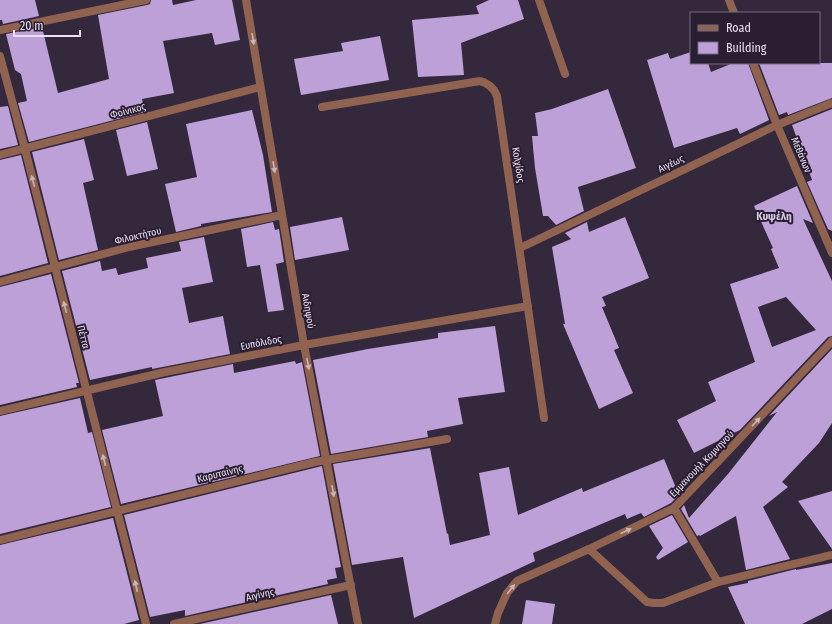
<svg xmlns="http://www.w3.org/2000/svg" width="832" height="624" font-family="'Fira Sans Condensed',sans-serif">
<rect width="100%" height="100%" fill="#34283d"/>
<path fill="#bea0d8" fill-rule="evenodd" d="M0 0H35L39 16 3 24 2 20H0Z
M151 0H172L173 5 196 0H232L240 40 215 45 212 33 163 41 174 93 142 99 145 112 29 142 18 103 27 101 21 74 15 70 6 34 42 27 58 93 109 79 98 15 147 5 150 4Z
M489 0H518L524 19 461 43 464 75 418 77 412 20 479 14 476 6Z
M380 36 389 80 301 95 294 59 343 51 341 43Z
M691 52V63H708L711 72 733 63H748L769 120 740 134 737 128 674 148 647 60 668 53 670 59Z
M759 63H832V98L788 115 787 112 779 115Z
M608 89 636 168 578 187 584 211 556 225 548 216H543L535 168 532 136H538L535 113 552 109Z
M8 106 18 145 0 149V107Z
M832 109V231L828 229 807 182 812 180 792 125Z
M252 110 263 155 272 212 201 224V226L176 232 165 184 197 177 186 124Z
M147 122 158 169 127 176 116 130Z
M84 139 94 180 83 183 98 250 59 260 32 152Z
M21 155 48 263 0 276V160Z
M797 186 813 223 803 219 832 281V336L828 337 740 430 694 453 677 420 716 401 708 382 755 362 730 284 779 268 771 249 773 248 754 206ZM786 297 816 330 772 347 758 307Z
M342 217 349 250 295 260 290 227Z
M625 217 649 278 602 297 606 306 602 307 619 348 614 350 633 393 599 409 563 324H565L552 247 571 239 565 233 587 222 589 232Z
M273 222 275 230 279 229 284 262 276 264 284 310 268 312 260 265 247 267 241 229Z
M204 237 213 282 182 288 189 323 223 316 230 354 152 369V367L90 380 62 271 100 261 102 271 116 268 118 275 148 268 146 258 181 251 179 242Z
M51 274 79 383H76L77 387 0 405V287Z
M495 326 505 392 458 398 463 424 427 431 428 437 331 454 313 360 368 349 438 338V333Z
M832 349V423L819 443 782 482 788 487 763 507 790 559 746 570 736 516 700 536 699 535 697 536 681 509 684 505 689 518 728 474 777 412 769 416Z
M295 361 296 364 302 362 320 456 121 504 102 430 163 416 155 380 233 364 234 373Z
M80 398 88 433 92 432 111 507 0 534V416Z
M430 448 447 534 448 533 450 545 490 535 479 473 509 467 518 515 582 488 583 492 664 459 679 495 671 503 644 517 641 513 627 519 625 514 533 553 535 561 414 618 403 557 352 565 333 464Z
M322 466 341 567 335 568 337 578 327 580 328 584 185 616V610L150 617 124 515Z
M832 491V549L798 501Z
M672 515 688 542 658 560 656 557 663 548 649 526Z
M113 518 139 620 124 624H0V545Z
M832 563V609L802 624H745L728 587 748 583V581L796 569V570Z
M331 595 338 624H200Z
M526 600 555 604 552 624H522Z"/>
<g fill="none" stroke-linecap="round" stroke-linejoin="round">
<path stroke="#906350" stroke-width="8" d="M246 0 304 345 358 624
M539 0 565 74
M729 0 734 13
M0 30 146 0
M0 56 25 149 146 624
M753 63 777 125 832 253
M322 107 480 81C488 83 494 88 497 96L544 418
M0 155 260 87
M520 248 777 125 832 103
M0 282 129 247 282 215
M0 411 165 372 304 345 528 306
M674 508 718 582
M0 540 315 462 447 439
M589 549 647 602 654 603H663L718 582 832 555
M174 624 351 585
M495 624 498 613 507 593 517 581 589 549 674 508 832 341"/>
</g>
<defs><path id="oneway-solid" d="M-6-.8H1V-3.2L6.5 0L1 3.2V.8H-6Z"/></defs>
<g fill="#cab5b8">
<use href="#oneway-solid" transform="translate(253 39) rotate(81)"/>
<use href="#oneway-solid" transform="translate(274 167) rotate(81)"/>
<use href="#oneway-solid" transform="translate(33 181) rotate(-104)"/>
<use href="#oneway-solid" transform="translate(65 307) rotate(-104)"/>
<use href="#oneway-solid" transform="translate(308 364) rotate(79)"/>
<use href="#oneway-solid" transform="translate(756 422) rotate(-46)"/>
<use href="#oneway-solid" transform="translate(104 460) rotate(-104)"/>
<use href="#oneway-solid" transform="translate(333 491) rotate(79)"/>
<use href="#oneway-solid" transform="translate(626 531) rotate(-26)"/>
<use href="#oneway-solid" transform="translate(136 586) rotate(-104)"/>
<use href="#oneway-solid" transform="translate(511 589) rotate(-51)"/>
</g>
<g text-anchor="middle" dominant-baseline="central" stroke-width="4" stroke-linejoin="round" paint-order="stroke">
<g font-size="10" fill="#e9e1f0" stroke="#2a1e33">
<text transform="translate(128 111) rotate(-15)">Φοίνικος</text>
<text transform="translate(801 155) rotate(67)">Μεθάνων</text>
<text transform="translate(671 164) rotate(-26)">Αιγέως</text>
<text transform="translate(518 165) rotate(81)">Κολχίδος</text>
<text transform="translate(138 236) rotate(-13)">Φιλοκτήτου</text>
<text transform="translate(308 311) rotate(80)">Αιδηψού</text>
<text transform="translate(83 337) rotate(76)">Πέττα</text>
<text transform="translate(261 343) rotate(-11)">Ευπόλιδος</text>
<text transform="translate(702 464) rotate(-46)">Εμμανουήλ Κομνηνού</text>
<text transform="translate(220 474) rotate(-14)">Καρυταίνης</text>
<text transform="translate(260 595) rotate(-13)">Αιγίνης</text>
</g>
<g font-size="11" font-weight="bold" fill="#d7c8e4" stroke="#2a1e33">
<text x="774" y="216">Κυψέλη</text>
</g>
</g>
<rect x="690" y="12" width="130" height="52" fill="#2a1e33" stroke="#766c7f"/>
<rect x="698" y="25" width="20" height="6" fill="#906350" stroke="#766c7f"/>
<text x="726" y="32" font-size="12" fill="#e9e1f0">Road</text>
<rect x="698" y="42" width="20" height="12" fill="#bea0d8" stroke="#766c7f"/>
<text x="726" y="52" font-size="12" fill="#e9e1f0">Building</text>
<path d="M14 30v6h66v-6" fill="none" stroke="#e9e1f0" stroke-width="2"/>
<text x="20" y="30" font-size="12" fill="#e9e1f0" stroke="#2a1e33" stroke-width="3" paint-order="stroke">20 m</text>
</svg>
